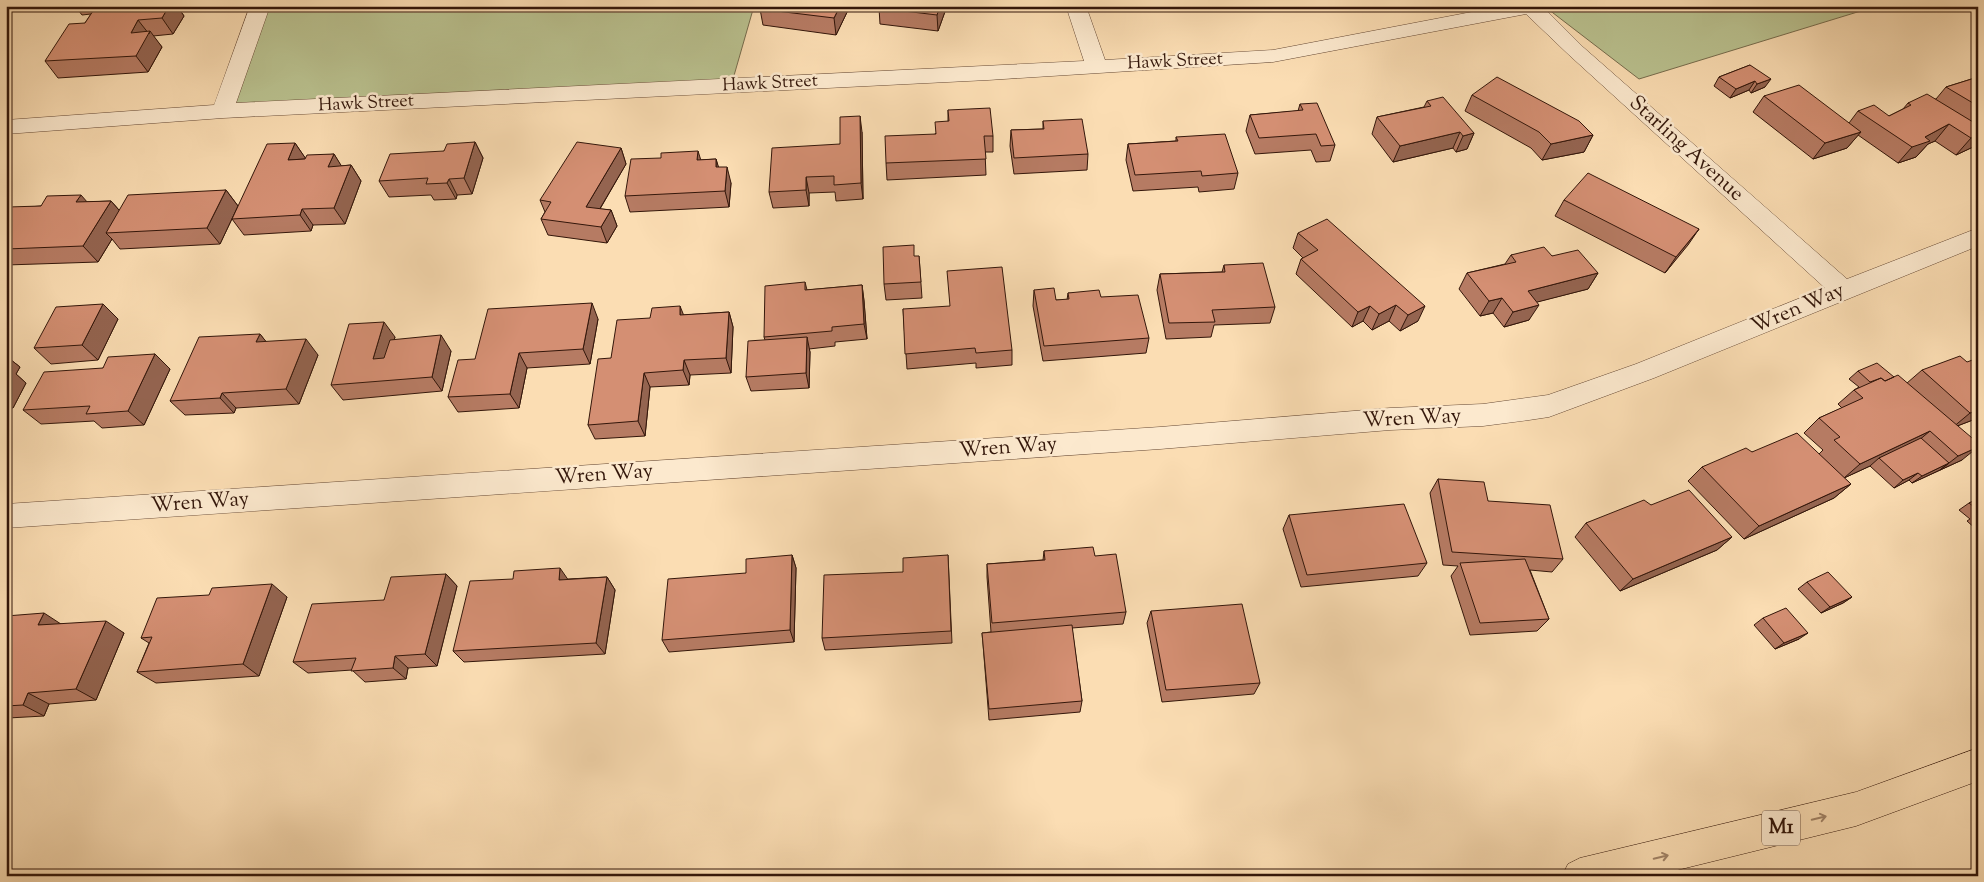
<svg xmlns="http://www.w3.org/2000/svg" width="1984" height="882" font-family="'Sorts Mill Goudy',serif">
<rect width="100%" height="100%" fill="#fbddb3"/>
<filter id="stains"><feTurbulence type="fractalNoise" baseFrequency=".004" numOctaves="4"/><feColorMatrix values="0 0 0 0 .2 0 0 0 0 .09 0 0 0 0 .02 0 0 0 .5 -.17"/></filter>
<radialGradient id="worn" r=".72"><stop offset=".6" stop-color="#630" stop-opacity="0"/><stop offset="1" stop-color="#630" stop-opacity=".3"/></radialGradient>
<path fill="#bac290" stroke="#766c4d" d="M266 6H754L733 79 230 106Z
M1544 6H1877L1639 79Z"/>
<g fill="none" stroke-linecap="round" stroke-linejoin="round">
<defs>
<path id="minor" d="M250 6H270L236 103 1084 61 1066 6H1086L1105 60 1273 50 1503 6H1542L1583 47 1847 279 1978 228V246L1654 378 1549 417 1529 420 1483 426 1390 430 1160 449 6 528V504L1160 427 1390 408 1483 404 1548 395 1636 364 1825 288 1569 55 1526 14 1273 62 988 80 223 118 6 134V120L214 105Z"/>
<path id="highway" d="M1978 748V781L1856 826 1653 876H1562L1568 864 1580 858 1856 792Z"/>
</defs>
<use href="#minor" stroke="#654834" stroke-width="1"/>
<use href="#highway" stroke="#33160a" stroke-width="1"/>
<use href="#minor" fill="#fce9ce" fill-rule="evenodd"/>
<use href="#highway" fill="#fbddb3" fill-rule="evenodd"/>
</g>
<path fill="#b67b63" stroke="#33160a" d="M75 6H177L184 16 173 34 153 36 162 47 148 72 58 78 45 61 85 23 91 14 82 15Z
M850 6 836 35 763 25 760 9Z
M947 6 938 31 880 24 879 8Z
M1750 65 1765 87 1751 93 1749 90 1730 98 1714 86 1719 77Z
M1978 77V142L1973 147 1956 155 1935 141 1928 144 1916 157 1898 163 1858 135 1847 148 1813 159 1753 112 1764 96 1849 123 1858 111 1889 116 1903 109 1908 103 1936 99 1946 87Z
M1472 95 1593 135 1584 152 1542 160 1531 148 1465 111Z
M1427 101 1474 133 1467 149 1456 152 1453 148 1393 162 1372 134 1377 117 1424 107Z
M1300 104 1335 145 1330 161 1316 162 1311 150 1255 154 1246 131 1250 115 1298 111Z
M948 110 993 136V152H985L986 175 887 180 886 163 935 134 948 121Z
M1043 121 1088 154 1087 170 1014 174 1010 146 1011 130 1043 129Z
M862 132 863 199 836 201 835 192 809 193V206L773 208 769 192 840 144Z
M1176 137 1238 173 1234 189 1199 192 1198 187 1133 191 1126 160 1128 144 1176 141Z
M475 142 483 158 472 194 457 195 456 199 434 200 431 195 389 197 379 181 444 151Z
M295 143 305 158 334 154 341 166 351 165 361 181 345 224 313 225 311 231 244 235 232 219Z
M621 148 626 164 600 209 611 210 617 226 607 243 548 235 541 219 545 212 540 200Z
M716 159 718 167 731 183 729 207 630 212 625 196 701 160Z
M226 190 238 206 220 244 120 249 112 239 98 262 6 265V209L87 202 111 201 119 210Z
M1564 200 1699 229 1665 273 1555 216Z
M1298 233 1418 321 1400 331 1389 321 1372 330 1363 321 1352 327 1296 274 1301 259 1303 258 1293 248Z
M1511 255 1552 256 1598 273 1588 289 1536 302 1529 320 1504 327 1493 313 1480 316 1459 289 1467 273 1505 264Z
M919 256 922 298 886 300 884 284Z
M1224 265 1275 307 1270 323 1214 325 1211 337 1166 339 1157 290 1160 274 1222 272Z
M805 282 807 290 862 285 864 301 867 339 835 342V346L809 349 810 352 809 388 751 391 746 377 765 340 764 337Z
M1034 290 1056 300H1067L1068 293 1101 297 1149 338 1146 353 1043 361 1033 306Z
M903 309 1012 350V365L976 368V363L907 369Z
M729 312 733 327 731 373 690 375 689 385 650 387 645 436 595 439 588 425 611 358 684 315Z
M118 319 98 360 51 364 34 348Z
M598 319 590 364 527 368 519 408 458 412 448 397 475 359Z
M260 334 266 342 318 355 299 404 236 408 234 413 185 415 170 401Z
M395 337 394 340 451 351 442 391 343 400 331 385Z
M155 354 170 369 144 425 102 428 94 421 41 424 23 410 103 368Z
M6 356 20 367 16 374 26 383 13 408 6 409Z
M1922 370 1978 418 1957 426 1962 460 1912 483 1909 480 1894 488 1870 466 1844 478 1851 484 1834 498 1744 539 1688 481 1702 467 1752 452 1819 454 1823 450 1804 433 1819 418 1842 408 1838 404 1854 390 1859 387 1849 379 1858 371 1894 377 1907 383Z
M1438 479 1488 501 1563 559 1552 572 1530 570 1549 619 1537 631 1470 635 1451 576 1458 566 1443 565 1430 493Z
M1978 499V540L1972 534 1977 530 1967 521 1970 519 1959 510 1969 503Z
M1651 505 1732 537 1717 550 1620 591 1575 537 1586 523Z
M1289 515 1427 563 1418 576 1301 587 1283 529Z
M1044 551 1095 556 1126 612 1123 624 1072 628 1082 701 1080 712 989 720 983 644 982 633 991 632 987 577V564L1043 560Z
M792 555 796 568 794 642 669 652 662 640 746 573Z
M948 555 952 643 825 650 822 638 903 572Z
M446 574 457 586 437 666 408 668 406 679 365 682 352 670 308 673 293 662 384 600Z
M607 577 615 590 605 654 464 662 453 651 568 579Z
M1807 582 1852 597 1843 603 1821 613 1798 589Z
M287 597 259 676 156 683 137 672 149 643 141 638Z
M1151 611 1260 683 1254 694 1162 702 1147 623Z
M6 616 124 633 96 700 49 704 44 716 8 718 6 717Z
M1763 618 1799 639 1775 649 1754 625Z"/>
<path fill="#946450" stroke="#33160a" d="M169 6H177L184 16 173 34 162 18Z
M840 6H850L836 35 834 18Z
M940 6H947L938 31 937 15Z
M138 20 149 34 150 31 162 47 148 72 136 56 131 33Z
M1771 79 1765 87 1751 93 1757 84Z
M1755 81 1749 90 1730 98 1736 89Z
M860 116 862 132 863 199 861 183Z
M1949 124 1935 141 1928 144 1916 157 1898 163 1912 147 1925 137Z
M1460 132 1453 148 1393 162 1400 146Z
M1861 132 1847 148 1813 159 1825 143Z
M1474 133 1467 149 1456 152 1463 136Z
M1593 135 1584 152 1542 160 1551 144Z
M1978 135V142L1973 147 1956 155 1971 138Z
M475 142 483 158 472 194 464 178Z
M295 143 306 159 288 160Z
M621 148 626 164 592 222 586 207Z
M698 151 703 167 697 160Z
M334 154 344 170 328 167Z
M716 159 721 175 716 167Z
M351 165 361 181 345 224 334 208Z
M727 167 731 183 729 207 725 191Z
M806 177 809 193V206L806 190Z
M449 179 457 195 456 199 447 183Z
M226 190 238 206 220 244 207 228Z
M81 195 95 211 76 202Z
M111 201 125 217 106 233 112 239 98 262 83 246Z
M302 209 313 225 311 231 300 215Z
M611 210 617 226 607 243 601 227Z
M1699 229 1688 245 1665 273 1676 257Z
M1598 273 1588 289 1518 307 1528 291Z
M862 285 864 301 867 339 864 324Z
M1502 298 1493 313 1480 316 1489 301Z
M592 303 598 319 590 364 583 349Z
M103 304 118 319 98 360 82 345Z
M1396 305 1389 321 1372 330 1379 314Z
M1539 305 1529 320 1504 327 1513 312Z
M680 306 686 321 680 315Z
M1370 306 1363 321 1352 327 1358 312Z
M1425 306 1418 321 1400 331 1408 315Z
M729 312 733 327 731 373 726 358Z
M384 322 395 337 384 374 373 359Z
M260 334 272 349 256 342Z
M441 335 451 351 442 391 432 377Z
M807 337 810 352 809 388 806 373Z
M306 339 318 355 299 404 286 389Z
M519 353 527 368 519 408 510 394Z
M155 354 170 369 144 425 128 411Z
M6 356 20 367 16 374 26 383 13 408 6 403Z
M684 360 690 375 689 385 683 370Z
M644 373 650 387 645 436 638 421Z
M222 393 236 408 234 413 220 398Z
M1978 410V418L1952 428 1970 413Z
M1930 431 1912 446 1879 458 1870 466 1844 478 1860 464Z
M1978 447 1962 460 1940 470 1958 456Z
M1949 463 1940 470 1912 483 1922 476Z
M1918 473 1909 480 1894 488 1903 480Z
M1851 484 1834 498 1744 539 1759 526Z
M1732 537 1717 550 1620 591 1633 579Z
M792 555 796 568 794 642 790 630Z
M560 568 569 581 559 580Z
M446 574 457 586 437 666 425 654Z
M607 577 615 590 605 654 596 643Z
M272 584 287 597 259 676 243 664Z
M1852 597 1843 603 1821 613 1830 607Z
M44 613 64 626 38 625Z
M106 621 124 633 96 700 76 689Z
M1808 633 1799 639 1775 649 1784 643Z
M395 656 408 668 406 679 393 668Z
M28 693 49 704 44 716 23 705Z"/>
<path fill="#d48f73" stroke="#33160a" d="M121 6H169L162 18 138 20 131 33 150 31 136 56 45 61 69 24 85 23 93 11 120 9Z
M761 6H840L834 18 760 9Z
M880 6H940L937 15 879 8Z
M1750 65 1771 79 1757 84 1755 81 1736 89 1719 77Z
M1497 77 1579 121 1593 135 1551 144 1539 132 1472 95Z
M1978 77V106L1946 87Z
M1799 85 1861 132 1825 143 1764 96Z
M1927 94 1978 125V135L1971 138 1949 124 1925 137 1930 141 1912 147 1858 111 1874 105 1889 116 1911 105 1908 103Z
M1443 97 1474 133 1463 136 1460 132 1400 146 1377 117 1431 106 1427 101Z
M1317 103 1335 145 1321 146 1316 134 1259 138 1250 115 1303 110 1300 104Z
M990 108 993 136H984L986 159 886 163 885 136 936 134 935 122 949 121 948 110Z
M860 116 861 183 834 185V176L806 177V190L769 192 772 148 840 144V117Z
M1082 119 1088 154 1014 158 1011 130 1044 129 1043 121Z
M1225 134 1238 173 1202 176 1201 171 1135 175 1128 144 1178 141 1176 137Z
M475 142 464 178 449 179 447 183 426 184 428 178 379 181 390 154 444 151 447 144Z
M577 142 621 148 586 207 611 210 601 227 541 219 551 202 540 200Z
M295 143 288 160 305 159 307 155 334 154 328 167 351 165 334 208 302 209 300 215 232 219 267 144Z
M698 151 697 160 716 159V167H727L725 191 625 196 631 159 661 158V153Z
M1588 173 1699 229 1676 257 1564 200Z
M226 190 207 228 106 233 128 195Z
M81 195 76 202 111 201 83 246 6 249V209L8 207 41 206 47 196Z
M1327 219 1425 306 1408 315 1396 305 1379 314 1370 306 1358 312 1301 259 1318 250 1298 233Z
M914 245V256H919L921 282 884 284 883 247Z
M1544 247 1552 256 1578 250 1598 273 1528 291 1539 305 1513 312 1502 298 1489 301 1467 273 1516 262 1511 255Z
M1263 263 1275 307 1212 310 1215 322 1169 323 1160 274 1225 272 1224 265Z
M1002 267 1012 350 976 353 975 348 905 354 903 309 950 306 947 271Z
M805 282V290L862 285 864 324 832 327V331L764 337 765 286Z
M1054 288 1056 300 1069 299 1068 293 1099 290 1101 297 1138 295 1149 338 1044 346 1034 290Z
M592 303 583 349 519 353 510 394 448 397 458 360 475 359 488 309Z
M103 304 82 345 34 348 56 307Z
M680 306V315L729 312 726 358 684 360 683 370 644 373 638 421 588 425 598 359 611 358 617 320 650 318 652 308Z
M384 322 373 359 384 358 390 340 441 335 432 377 331 385 349 324Z
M260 334 256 342 306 339 286 389 222 393 220 398 170 401 199 337Z
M807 337 806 373 746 377 748 341Z
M155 354 128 411 86 414 90 406 23 410 44 372 103 368 108 357Z
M1960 356 1967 362 1978 358V410L1970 413 1922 370Z
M1877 363 1894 377 1885 381 1881 378 1870 382 1858 371Z
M1898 375 1978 443V447L1958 456 1930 431 1860 464 1834 440 1840 437 1819 418 1863 398 1854 390 1881 378 1885 381Z
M1797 433 1851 484 1759 526 1702 467 1746 448 1752 452Z
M1921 438 1949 463 1922 476 1918 473 1903 480 1879 458Z
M1438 479 1484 482 1488 501 1550 505 1563 559 1452 552Z
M1689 490 1732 537 1633 579 1586 523 1644 500 1651 505Z
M1978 499V510L1969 503Z
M1404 504 1427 563 1307 575 1289 515Z
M1093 547 1095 556 1116 554 1126 612 992 623 987 564 1045 560 1044 551Z
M792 555 790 630 662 640 668 579 746 573V559Z
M948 555 951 631 822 638 824 575 903 572V558Z
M1525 559 1549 619 1480 623 1460 563Z
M560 568 559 580 607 577 596 643 453 651 470 581 513 579 514 571Z
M1828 572 1852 597 1830 607 1807 582Z
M446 574 425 654 395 656 393 668 351 671 356 658 293 662 312 604 384 600 391 577Z
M272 584 243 664 137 672 152 637 141 638 157 598 209 595 212 588Z
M1242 604 1260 683 1166 690 1151 611Z
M1786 608 1808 633 1784 643 1763 618Z
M44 613 38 625 106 621 76 689 28 693 23 705 6 706V616Z
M1072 625 1082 701 989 709 982 633Z"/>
<defs><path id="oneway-shaft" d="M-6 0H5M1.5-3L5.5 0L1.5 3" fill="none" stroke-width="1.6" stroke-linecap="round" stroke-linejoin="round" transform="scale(1.25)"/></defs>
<g stroke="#a18367">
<use href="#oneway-shaft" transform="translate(1819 818) rotate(-14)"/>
<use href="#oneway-shaft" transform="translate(1661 857) rotate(-13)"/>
</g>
<g text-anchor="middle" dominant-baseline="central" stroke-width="5" stroke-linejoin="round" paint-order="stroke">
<g font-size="18" fill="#33160a" stroke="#fce9ce">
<text transform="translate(1175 62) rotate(-3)">Hawk Street</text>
<text transform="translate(770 84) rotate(-3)">Hawk Street</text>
<text transform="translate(366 104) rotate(-3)">Hawk Street</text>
</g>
<rect fill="#fce9ce" stroke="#6f5545" stroke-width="1" x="1762" y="810.5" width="38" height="35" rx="4"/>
<g font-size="20" font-weight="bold" fill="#33160a">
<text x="1781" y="828">M1</text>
</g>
<g font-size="21" fill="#33160a" stroke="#fce9ce">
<text transform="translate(1686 149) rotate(42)">Starling Avenue</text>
<text transform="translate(1798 309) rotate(-23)">Wren Way</text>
<text transform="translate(1412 419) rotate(-3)">Wren Way</text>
<text transform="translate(1008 448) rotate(-4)">Wren Way</text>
<text transform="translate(604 475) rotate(-4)">Wren Way</text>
<text transform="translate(200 503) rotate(-4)">Wren Way</text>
</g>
</g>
<rect width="1984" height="882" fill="none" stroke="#fbddb3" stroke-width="25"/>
<rect x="8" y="8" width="1969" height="867" fill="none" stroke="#33160a" stroke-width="2.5"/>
<rect x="12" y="12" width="1959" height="857" fill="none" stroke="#33160a"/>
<rect width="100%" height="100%" filter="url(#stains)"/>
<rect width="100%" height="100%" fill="url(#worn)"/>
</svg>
